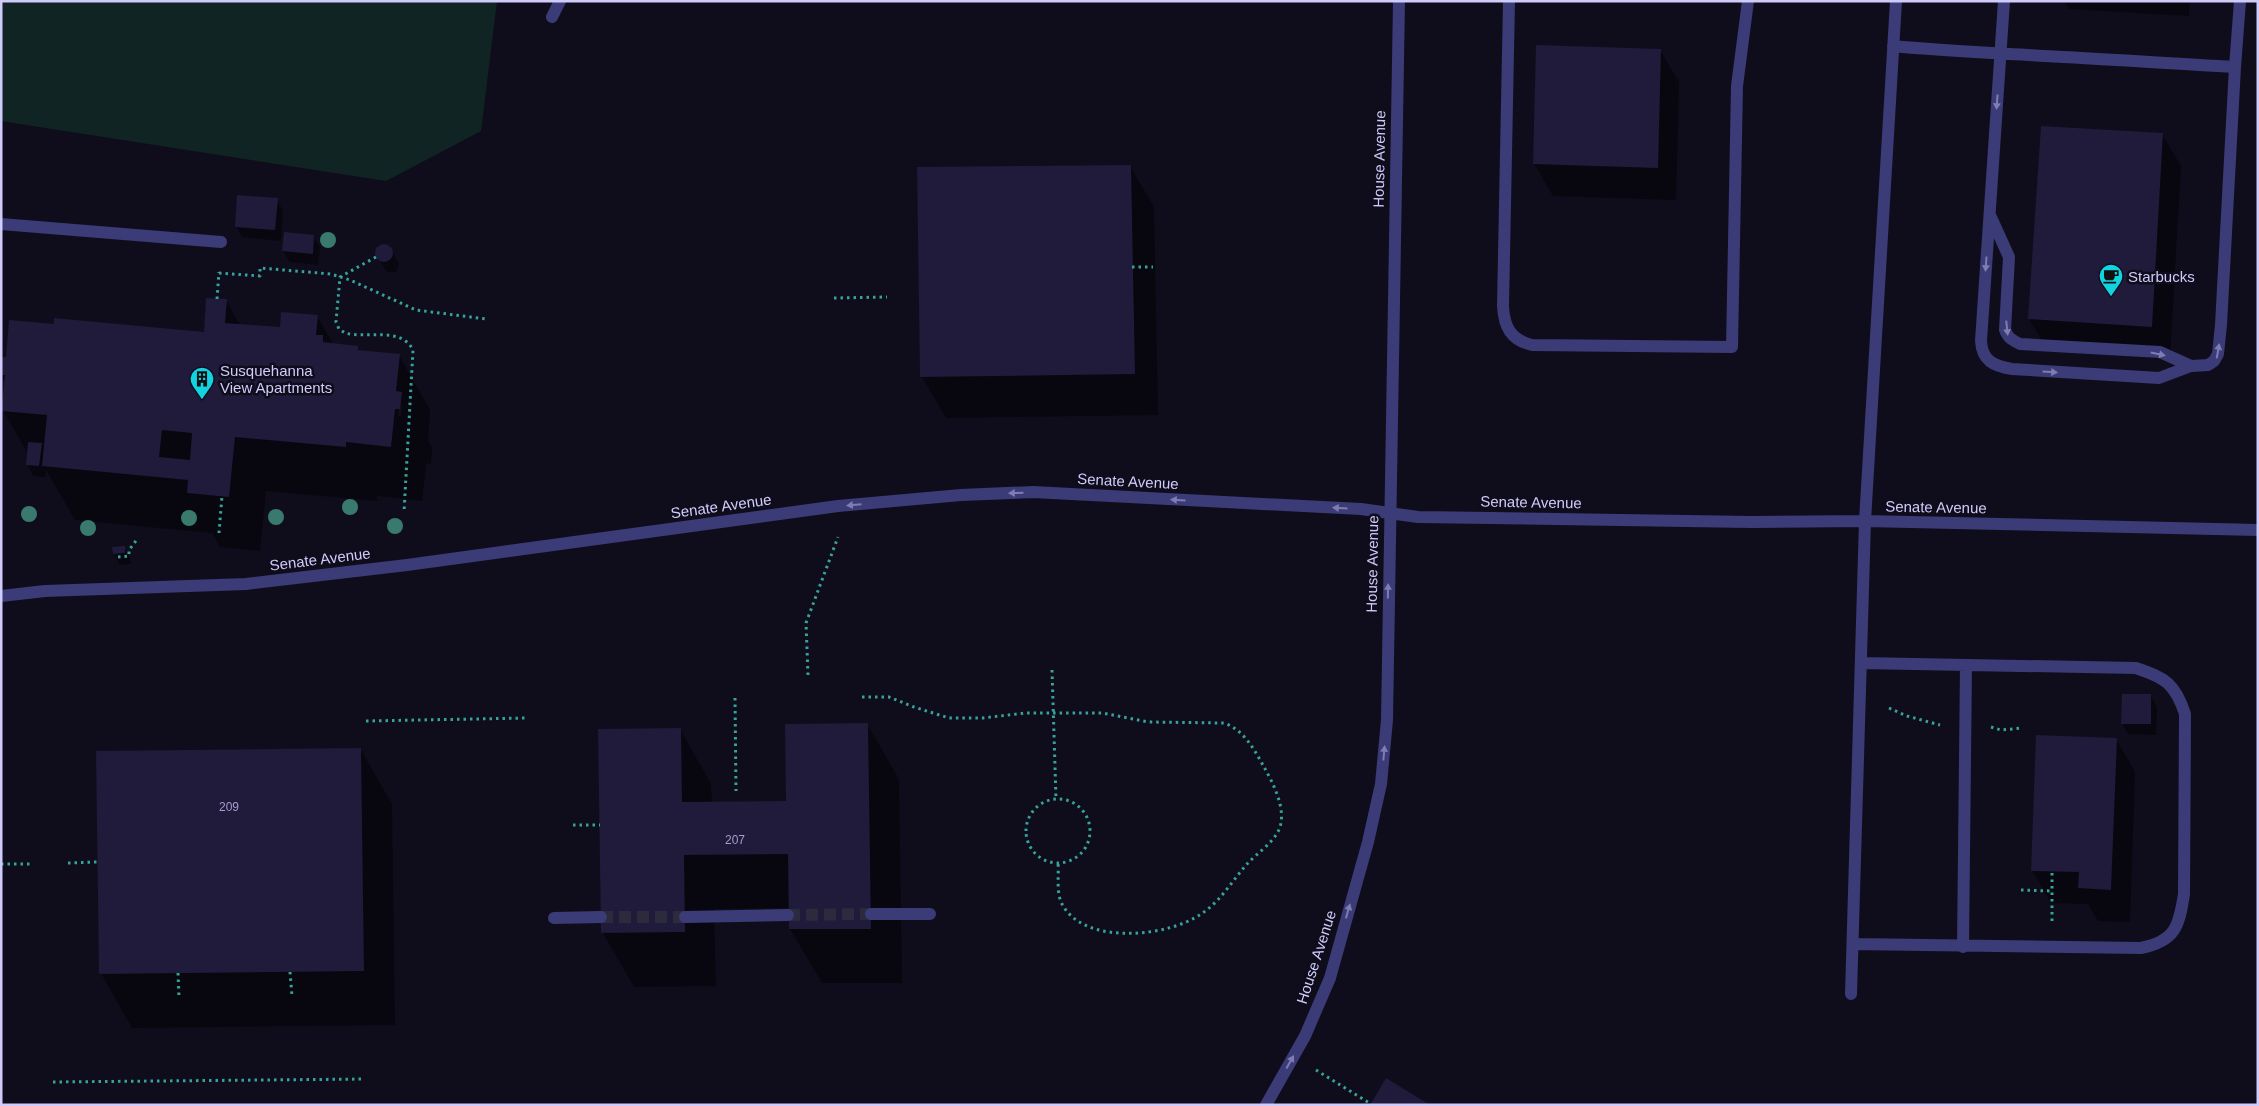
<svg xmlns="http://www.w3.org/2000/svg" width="2259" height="1106" font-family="Helvetica,sans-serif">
<rect width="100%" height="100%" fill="#0f0d1b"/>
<path fill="#102523" d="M1 1H497L481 131 386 181 1 121Z"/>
<path fill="#0007" fill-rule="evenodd" d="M2064 1H2190L2189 16 2069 9Z
M1660 50 1679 82 1676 200 1553 196 1534 163Z
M2162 134 2181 166 2170 359 2048 351 2029 319Z
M1130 166 1154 207 1158 415 946 418 922 377Z
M277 200 283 211 281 241 242 237 236 226Z
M313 236 320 247 318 265 290 262 283 251Z
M383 245 390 247 399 264 397 271 392 273 386 271 376 254 378 247Z
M226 300 240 325 281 329 317 316 334 345 358 347 360 352 399 355 430 410 428 440 432 448 431 464 426 463 422 501 377 496V501L266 491 260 551 220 547 212 533 75 520 46 470 45 477 33 476 27 464 28 454 3 410 5 381 1 374 7 359 55 325 205 333ZM399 405H402L401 416H398Z
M124 548 130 559 131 564 120 565 114 554Z
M2150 695 2157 707 2156 735 2128 734 2122 723Z
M867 724 899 779 902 983H822L790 929V908L714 909 716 986 634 987 603 933 680 729 711 784 712 803 787 802Z
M2116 739 2135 772 2130 922 2098 921 2088 904 2051 903 2032 870Z
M361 750 392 804 395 1025 132 1028 101 973Z"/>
<path fill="#201a3b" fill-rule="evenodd" d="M1536 45 1661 49 1658 168 1533 164Z
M2041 126 2163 133 2152 327 2028 319Z
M1131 165 1135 374 920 377 917 167Z
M237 195 278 198 275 230 235 227Z
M284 232 314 235 313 254 282 251Z
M375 253a9 9 0 1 1 18 0a9 9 0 1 1-18 0Z
M206 298 227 299 225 323 280 327 281 312 318 315 316 335H323V342L358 346V350L400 354 396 391 402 392 400 409H395L391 447 346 442V447L235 437 229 497 187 493 188 480 42 466 47 415 1 411 5 375H1L2 357H6L9 320 54 324V318L204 332ZM162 430 192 433 190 460 159 457Z
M28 442 42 443 39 466 26 465Z
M125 546V553L113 554 112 547Z
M2122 694H2151V724H2121Z
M868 723 871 929H789L788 854 684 855 685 932 601 933 598 729 681 728 682 802 786 801 785 724Z
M2036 735 2117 738 2111 890 2078 888 2079 872 2031 871Z
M361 748 364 971 99 974 96 751Z
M1386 1078 1430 1105H1370Z"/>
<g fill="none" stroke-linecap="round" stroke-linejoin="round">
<path stroke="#2c2a3d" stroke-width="12" stroke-dasharray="12 6" stroke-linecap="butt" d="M788 915 871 914
M601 917H685"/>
<path stroke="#36a49a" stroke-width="3" stroke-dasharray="2.5 4" stroke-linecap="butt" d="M376 257 340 277 336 322 339 329 345 333C366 339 401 326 413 350L404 512
M1132 267H1153
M219 273 260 276V268L331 274 350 280 416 310 486 319
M834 298 887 297
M217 299 219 272
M219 533 222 496
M118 557 129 556V550L138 538
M1052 670 1056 799
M808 675 806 623 838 537
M862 697H889L914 707 949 718H983L1026 713H1102L1148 722 1224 723C1244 730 1254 749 1264 767 1273 783 1286 808 1280 827 1275 842 1257 853 1247 864 1232 881 1220 902 1201 914 1168 937 1084 946 1062 904 1056 893 1059 875 1058 863
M735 698 736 791
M1889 708 1907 716 1940 725
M366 721 527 718
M1991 727 2001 730 2022 728
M1026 831a32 32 0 1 1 64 0a32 32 0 1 1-64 0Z
M573 825H600
M68 863 97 862
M1 864H30
M2021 890 2052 891
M2052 921V871
M290 972 292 996
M178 973 179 998
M1316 1070 1371 1104
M53 1082 365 1079"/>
<path stroke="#3b3b77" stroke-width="12" d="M1509 1 1503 306C1504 327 1511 340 1532 345L1732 347 1737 86 1748 1
M552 17 560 1
M1893 46C1944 51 1995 53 2045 56 2109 59 2172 64 2235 67L2221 325 2218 354 2214 361 2208 365 2191 366 2159 378 2012 369C1994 366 1982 361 1981 341 1989 228 1996 114 2004 1
M2235 67 2240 1
M1990 215 2009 257 2005 330C2008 338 2012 340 2020 344L2160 352 2191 366
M1 224 221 242
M1 596 45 591 246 584 407 565 838 506 961 495 1033 492 1361 509 1418 517 1751 522 1865 521 2258 530
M871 914H930
M685 917 788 915
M554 918 601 917
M1853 944 2141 948C2175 941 2179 927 2184 894L2185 714C2175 683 2165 678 2136 668L1861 663
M1963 947 1966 665
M1851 994 1865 521 1896 1
M1266 1105 1305 1036 1330 978 1368 842 1381 784 1387 720 1399 1"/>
</g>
<g fill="#3a7a6e">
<circle cx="328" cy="240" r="8"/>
<circle cx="350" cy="507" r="8"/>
<circle cx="29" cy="514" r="8"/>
<circle cx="276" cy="517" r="8"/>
<circle cx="189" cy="518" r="8"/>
<circle cx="395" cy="526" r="8"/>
<circle cx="88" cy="528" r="8"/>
</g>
<defs><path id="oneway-solid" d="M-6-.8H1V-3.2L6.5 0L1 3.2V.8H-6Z" transform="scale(1.25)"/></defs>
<g fill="#7e7cb2">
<use href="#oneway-solid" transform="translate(1997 102) rotate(94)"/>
<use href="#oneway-solid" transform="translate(1986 264) rotate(94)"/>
<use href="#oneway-solid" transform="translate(2007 328) rotate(84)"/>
<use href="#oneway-solid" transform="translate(2218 351) rotate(-80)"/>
<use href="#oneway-solid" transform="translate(2158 354) rotate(12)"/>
<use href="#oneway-solid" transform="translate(2050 372) rotate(3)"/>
<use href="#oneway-solid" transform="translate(1016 493) rotate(178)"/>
<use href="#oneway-solid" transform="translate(1178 500) rotate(-177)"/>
<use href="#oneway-solid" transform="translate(854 505) rotate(175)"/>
<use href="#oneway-solid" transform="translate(1340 508) rotate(-177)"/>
<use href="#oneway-solid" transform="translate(1388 591) rotate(-89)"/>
<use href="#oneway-solid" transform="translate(1384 753) rotate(-85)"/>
<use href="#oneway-solid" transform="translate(1348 911) rotate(-74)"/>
<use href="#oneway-solid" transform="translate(1290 1062) rotate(-61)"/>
</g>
<defs>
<symbol id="cafe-pin" viewBox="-11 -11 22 30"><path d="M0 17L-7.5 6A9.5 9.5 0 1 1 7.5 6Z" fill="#12d3e0" stroke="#0f0d1b"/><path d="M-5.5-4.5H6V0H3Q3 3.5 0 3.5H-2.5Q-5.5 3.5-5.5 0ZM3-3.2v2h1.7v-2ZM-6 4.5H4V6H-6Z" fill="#111"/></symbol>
<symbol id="building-pin" viewBox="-11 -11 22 30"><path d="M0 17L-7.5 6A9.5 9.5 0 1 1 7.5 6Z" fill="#12d3e0" stroke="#0f0d1b"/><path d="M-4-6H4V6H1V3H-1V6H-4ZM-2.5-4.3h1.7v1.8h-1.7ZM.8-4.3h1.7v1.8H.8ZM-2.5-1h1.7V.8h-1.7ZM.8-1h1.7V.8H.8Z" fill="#111"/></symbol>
</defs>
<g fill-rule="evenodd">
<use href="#cafe-pin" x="2097" y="262" width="28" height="38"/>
<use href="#building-pin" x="188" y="365" width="28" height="38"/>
</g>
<g text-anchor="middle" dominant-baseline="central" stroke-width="5" stroke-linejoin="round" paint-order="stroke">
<g font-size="12" fill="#a39fcb">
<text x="229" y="807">209</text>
<text x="735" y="840">207</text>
</g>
<g font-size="15" fill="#cfcbfb" stroke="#0f0d1b">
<text transform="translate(1379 159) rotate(-89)">House Avenue</text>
<text transform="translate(1128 481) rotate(3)">Senate Avenue</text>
<text transform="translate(1531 502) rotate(1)">Senate Avenue</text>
<text transform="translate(721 506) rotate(-8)">Senate Avenue</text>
<text transform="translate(1936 507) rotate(1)">Senate Avenue</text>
<text transform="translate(320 559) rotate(-7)">Senate Avenue</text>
<text transform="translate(1372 564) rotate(-89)">House Avenue</text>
<text transform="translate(1316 957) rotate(-72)">House Avenue</text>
</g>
<g font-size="15" fill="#cfcbfb" stroke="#0f0d1b" text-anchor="start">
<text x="2128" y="276">Starbucks</text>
<text x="220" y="370">Susquehanna<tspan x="220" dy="17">View Apartments</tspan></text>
</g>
</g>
<rect width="2259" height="1106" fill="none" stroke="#cfcbfb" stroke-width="5"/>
</svg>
